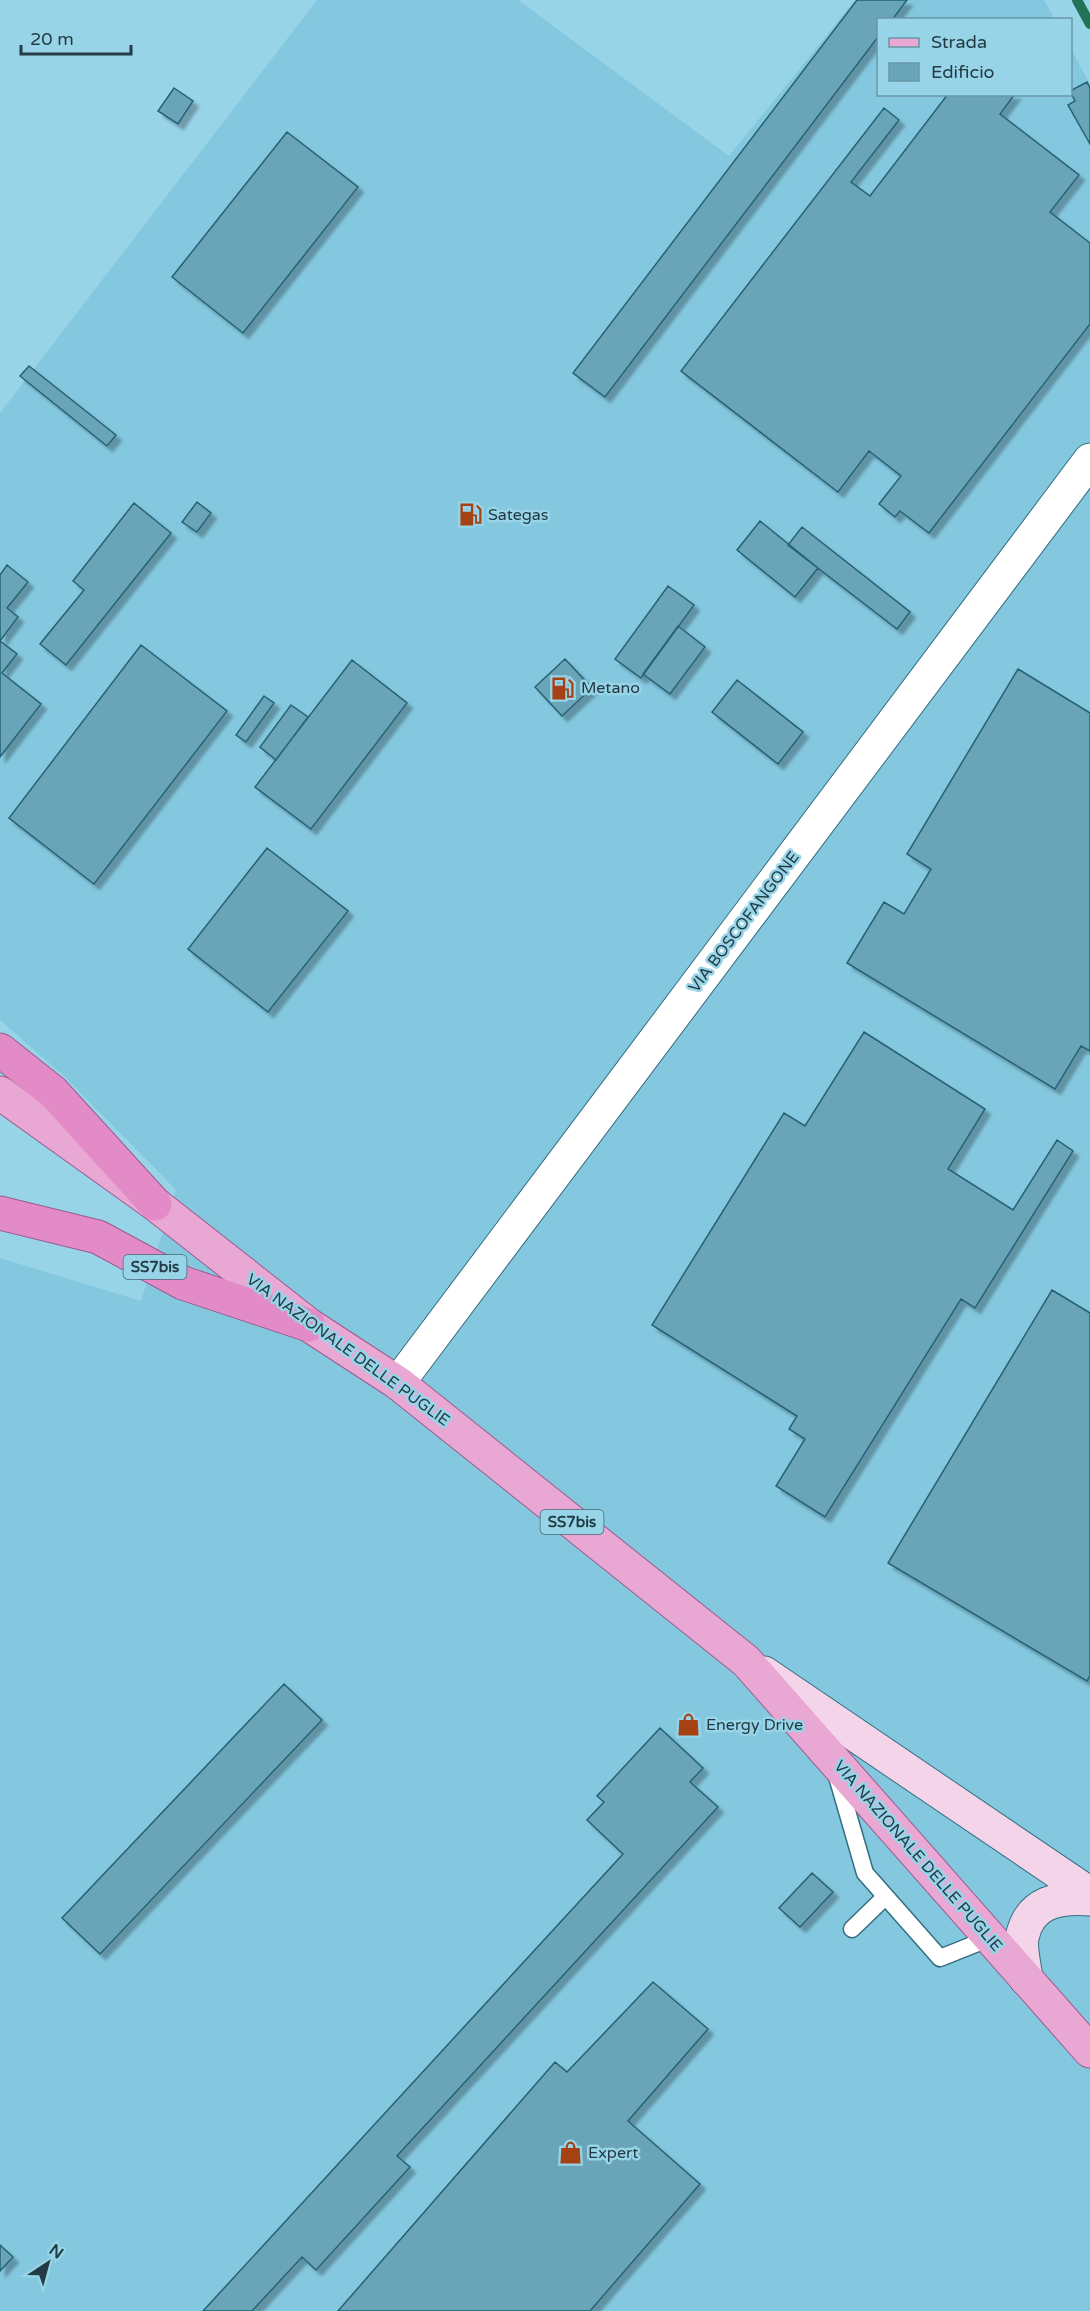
<svg xmlns="http://www.w3.org/2000/svg" width="1090" height="2311" font-family="'Varela Round',sans-serif">
<defs>
<filter id="shadow"><feDropShadow dx="5.5" dy="5.5" stdDeviation="1.5" flood-color="#0004"/></filter>
</defs>
<rect width="100%" height="100%" fill="#98d4e8"/>
<path fill="#84c8df" d="M317 0H518L729 156 855 0H1044L1055 19 878 20V94H1070L1071 49 1090 84V2311H0V1258L141 1301 176 1190 64 1076 0 1020V413Z"/>
<g fill="none" stroke-linecap="round" stroke-linejoin="round">
<path stroke="#227257" stroke-width="10" d="M1077 0 1090 24"/>
</g>
<path fill="#6aa4b8" stroke="#266274" stroke-width="1.5" filter="url(#shadow)" d="M857 0H907L892 20H878V37L605 397 573 373Z
M1087 82 1090 88V144L1068 105 1075 101 1070 91Z
M174 88 193 101 178 124 158 111Z
M948 94H1015L1000 114 1079 175 1050 212 1090 243V324L929 533 900 511 895 517 879 504 901 476 869 451 838 492 681 371 884 108 899 120 851 182 870 196Z
M287 132 358 187 243 333 172 277Z
M29 366 116 435 107 446 20 376Z
M197 502 211 513 197 532 182 522Z
M134 503 171 533 66 665 40 644 84 590 73 581Z
M760 521 818 568 795 597 737 550Z
M802 527 910 612 897 629 788 545Z
M7 565 28 582 7 608 18 617 0 641V575Z
M668 586 694 605 641 678 615 659Z
M678 626 705 647 670 694 643 674Z
M0 641 17 654 2 673 41 704 0 757Z
M141 645 227 711 94 884 9 818Z
M565 659 592 688 562 716 535 687Z
M352 660 407 703 311 829 255 787Z
M1018 669 1090 713V1051L1081 1046 1055 1089 847 963 884 902 904 914 931 869 907 854Z
M737 680 803 732 778 764 712 712Z
M264 696 274 703 246 742 236 735Z
M291 705 308 717 276 760 260 747Z
M267 848 348 911 268 1012 188 949Z
M864 1032 985 1109 948 1169 1013 1210 1057 1140 1073 1151 975 1308 961 1299 825 1517 776 1486 805 1439 789 1429 797 1416 652 1325 784 1113 805 1126Z
M1052 1290 1090 1313V1676L1087 1681 888 1563Z
M284 1684 322 1720 100 1954 62 1918Z
M660 1728 703 1768 690 1782 718 1807 397 2156 410 2167 316 2270 302 2257 252 2311H203L623 1854 587 1820 604 1802 597 1796Z
M812 1873 833 1892 800 1927 779 1908Z
M653 1982 708 2029 628 2121 700 2184 590 2311H338L555 2062 567 2072Z
M0 2245 13 2257 0 2271Z"/>
<g fill="none" stroke-linecap="round" stroke-linejoin="round">
<defs>
<path id="service" d="M836 1773 865 1873 940 1958 990 1938
M852 1929 885 1897"/>
<path id="minor" d="M398 1383 1090 460"/>
<path id="secondary" d="M764 1673 1090 1894
M1026 1979C1025 1967 1020 1950 1022 1938 1029 1901 1059 1897 1090 1899"/>
<path id="primary" d="M0 1093 155 1204 309 1325 398 1383 746 1661 1090 2051"/>
<path id="trunk" d="M0 1050 53 1092 155 1204
M0 1213 98 1237 183 1283 309 1325"/>
</defs>
<use href="#service" stroke="#346e81" stroke-width="19"/>
<use href="#minor" stroke="#346e81" stroke-width="35"/>
<use href="#secondary" stroke="#346e81" stroke-width="35"/>
<use href="#primary" stroke="#9a5c8f" stroke-width="35"/>
<use href="#trunk" stroke="#9a5c8f" stroke-width="35"/>
<use href="#service" stroke="#fff" stroke-width="16"/>
<use href="#minor" stroke="#fff" stroke-width="33"/>
<use href="#secondary" stroke="#f4d4e9" stroke-width="33"/>
<use href="#primary" stroke="#e9a8d4" stroke-width="33"/>
<use href="#trunk" stroke="#e28bc6" stroke-width="33"/>
</g>
<defs>
<symbol id="fuel-bare" viewBox="-9 -9 18 18"><path d="M-5.5-6h7V0h2V4h1.3V-2.5L3-4.5l.8-.8L6-3V5H2.5V1h-1V6h-7ZM-4.2-4.7v3.2H.2V-4.7Z" fill="#a64114" stroke="#98d4e8" stroke-width="2.5" paint-order="stroke"/></symbol>
<symbol id="shop-bare" viewBox="-9 -9 18 18"><path d="M-5-2.5h2.3a2.7 3.5 0 0 1 5.4 0H5L5.5 6h-11ZM-1.5-2.5h3a1.5 2.3 0 0 0-3 0Z" fill="#a64114" stroke="#98d4e8" stroke-width="2.5" paint-order="stroke"/></symbol>
</defs>
<g fill-rule="evenodd">
<use href="#fuel-bare" x="454" y="498" width="33" height="33"/>
<use href="#fuel-bare" x="546" y="672" width="33" height="33"/>
<use href="#shop-bare" x="672" y="1708" width="33" height="33"/>
<use href="#shop-bare" x="554" y="2136" width="33" height="33"/>
</g>
<g text-anchor="middle" dominant-baseline="central" stroke-width="5" stroke-linejoin="round" paint-order="stroke">
<g fill="#98d4e8" stroke="#466975" stroke-width="1.5">
<rect x="123.5" y="1255" width="63" height="24" rx="4.5"/>
<rect x="540.5" y="1510" width="63" height="24" rx="4.5"/>
</g>
<g font-size="15" font-weight="bold" fill="#233b44">
<text x="155" y="1267">SS7bis</text>
<text x="572" y="1522">SS7bis</text>
</g>
<g font-size="16" fill="#233b44" stroke="#98d4e8" text-anchor="start">
<text x="488" y="515">Sategas</text>
<text x="581" y="688">Metano</text>
<text x="706" y="1725">Energy Drive</text>
<text x="588" y="2153">Expert</text>
</g>
<g font-size="16" fill="#233b44" stroke="#98d4e8">
<text transform="translate(744 922) rotate(-53)">VIA BOSCOFANGONE</text>
<text transform="translate(348 1350) rotate(36)">VIA NAZIONALE DELLE PUGLIE</text>
<text transform="translate(918 1856) rotate(49)">VIA NAZIONALE DELLE PUGLIE</text>
</g>
</g>
<rect x="877" y="18" width="195" height="78" fill="#98d4e8" stroke="#6997a6" stroke-width="1.5"/>
<rect x="889" y="38" width="30" height="9" fill="#e9a8d4" stroke="#6997a6" stroke-width="1.5"/>
<text x="931" y="48" font-size="18" fill="#233b44">Strada</text>
<rect x="889" y="63" width="30" height="18" fill="#6aa4b8" stroke="#6997a6" stroke-width="1.5"/>
<text x="931" y="78" font-size="18" fill="#233b44">Edificio</text>
<g transform="translate(48 2263) rotate(36)" stroke="#98d4e8" stroke-width="4.5" paint-order="stroke">
<path d="M0-4.5L10 22L0 15L-10 22Z" fill="#233b44"/>
<text y="-9" font-size="16" font-weight="bold" text-anchor="middle" fill="#233b44">N</text>
</g>
<path d="M21 45v9h110v-9" fill="none" stroke="#233b44" stroke-width="3"/>
<text x="30" y="45" font-size="18" fill="#233b44" stroke="#98d4e8" stroke-width="4.5" paint-order="stroke">20 m</text>
</svg>
